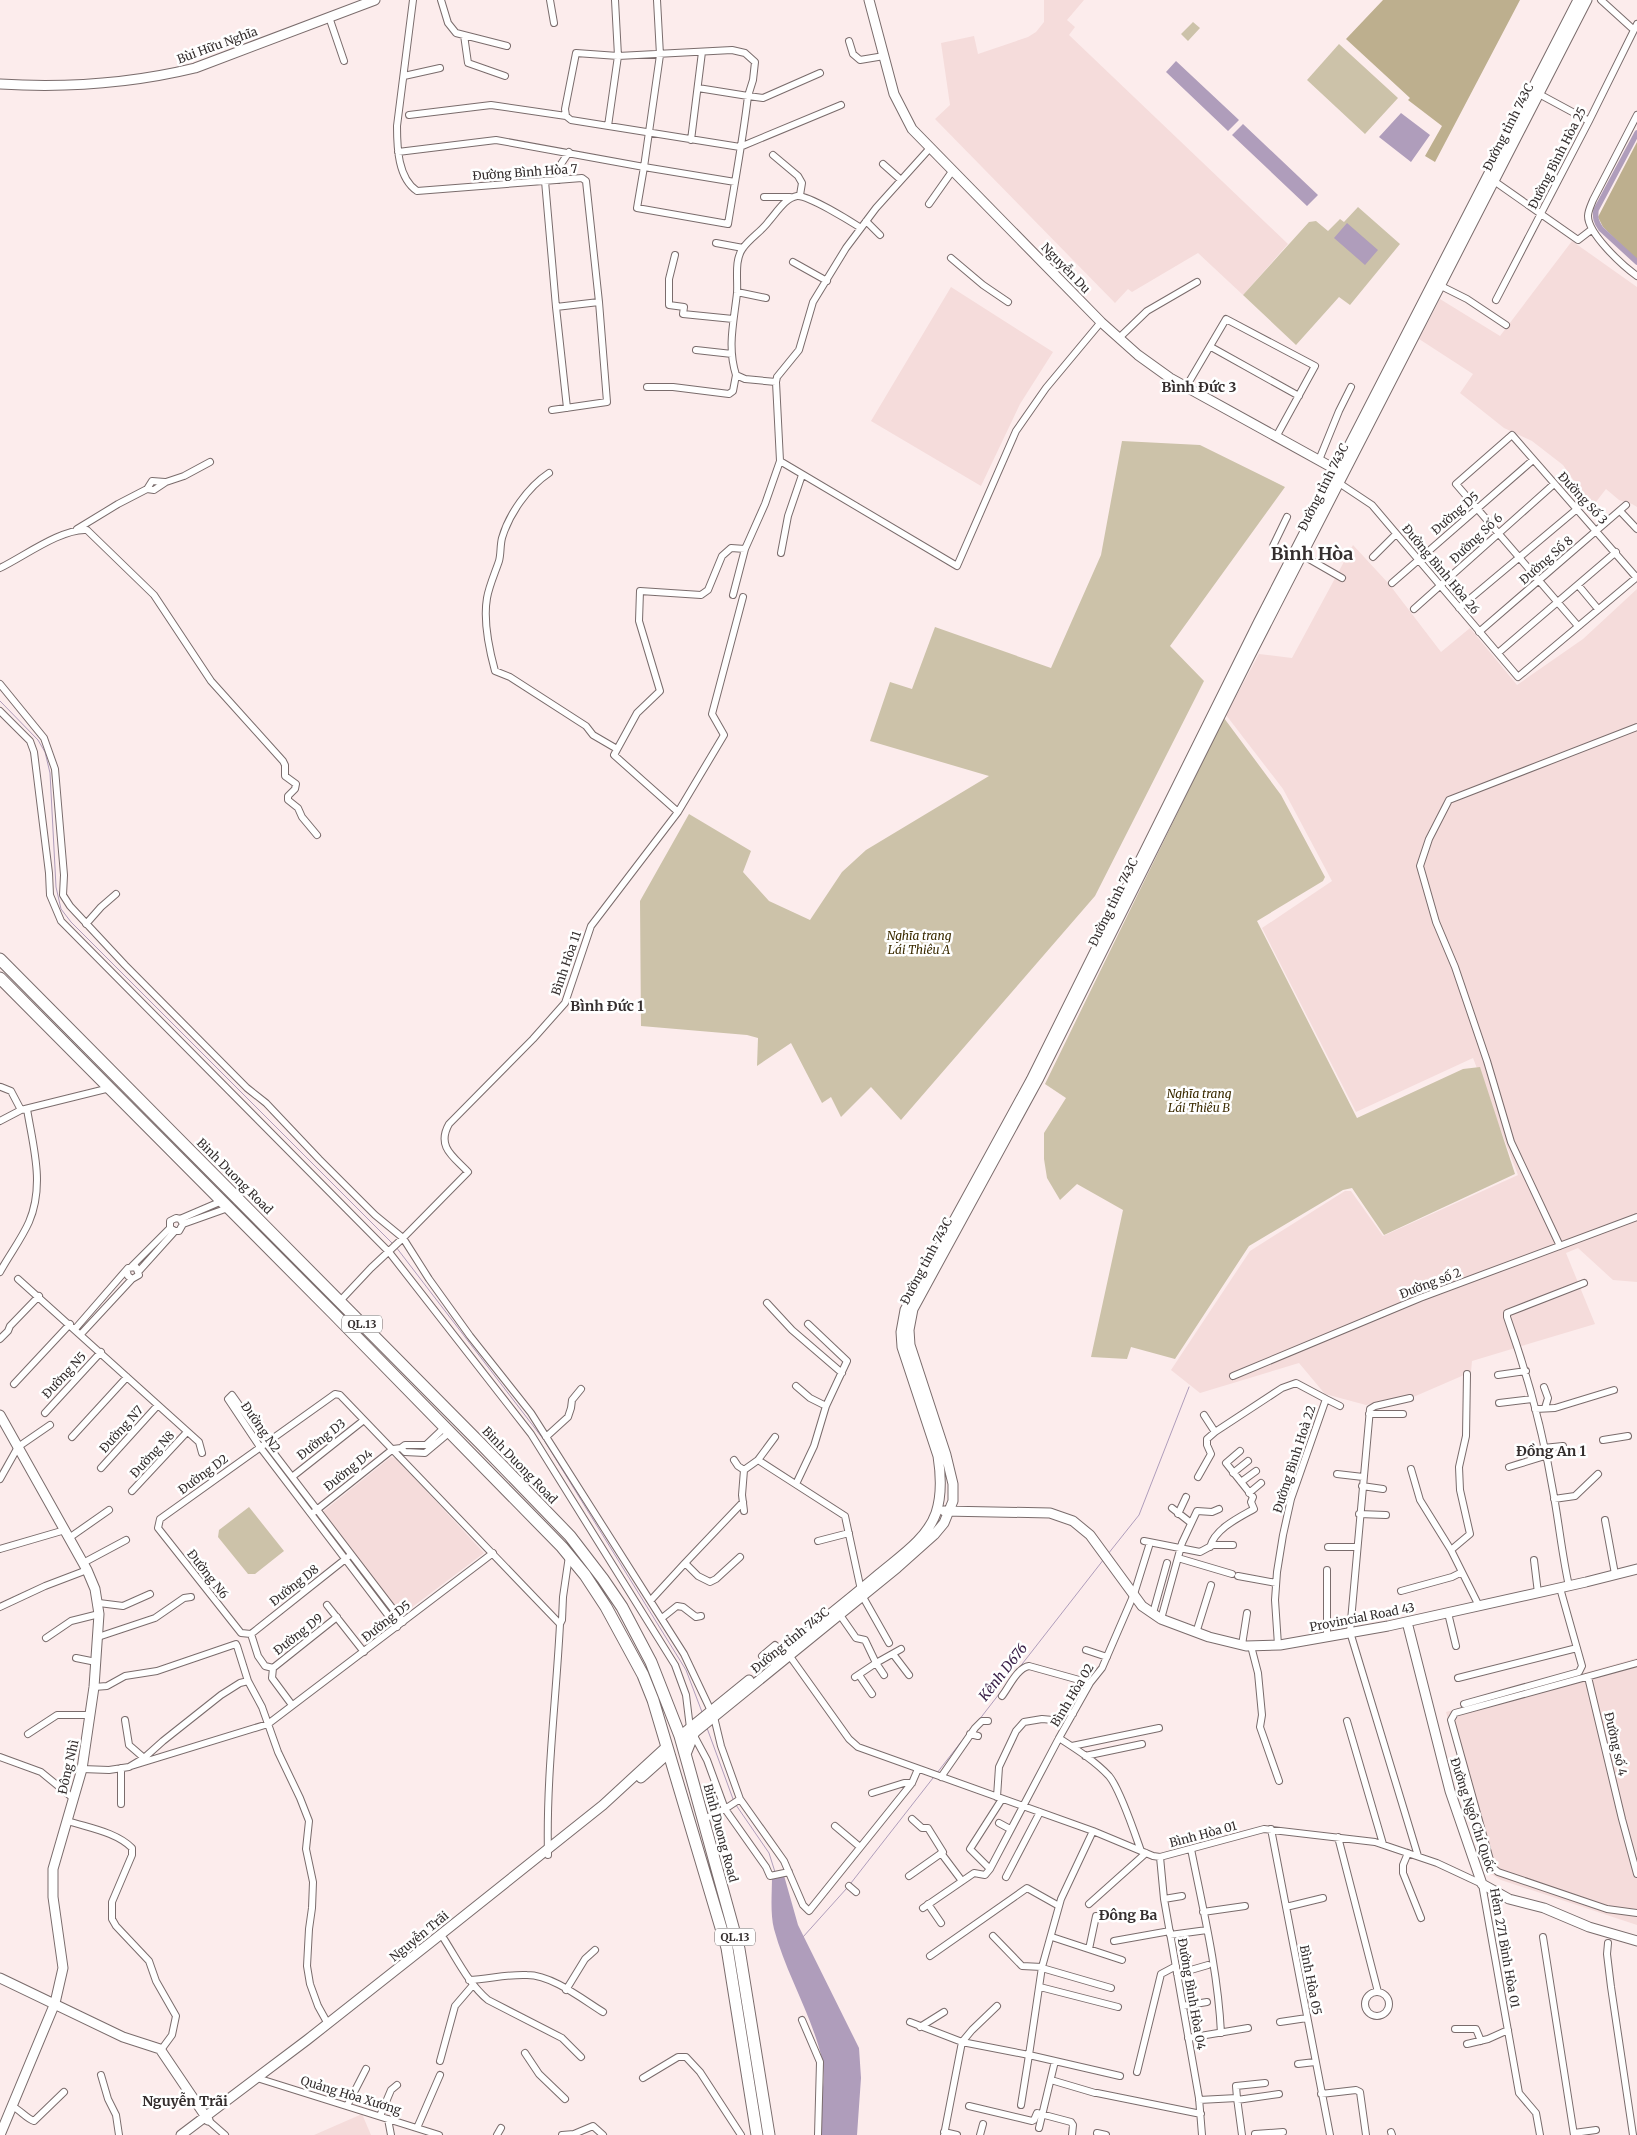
<svg xmlns="http://www.w3.org/2000/svg" width="1637" height="2135" font-family="Merriweather,serif">
<rect width="100%" height="100%" fill="#fcecec"/>
<path fill="#f5dcdb" d="M1044 0H1084L1067 20 1075 27 1069 35 1288 244 1243 295 1198 253 1132 292 1128 289 1115 303 935 119 950 105 941 43 974 36 978 54 1028 37 1036 32 1044 22Z
M1572 241 1637 287V507L1632 504 1619 500 1606 489 1592 507 1563 465 1532 441 1504 428 1460 393 1473 374 1419 339 1440 299 1500 336Z
M951 287 1053 352 1020 404 981 486 871 421Z
M1353 545 1389 584 1441 652 1470 628 1517 685 1583 639 1637 589V1282L1613 1280 1578 1248 1566 1253 1595 1324 1472 1361 1471 1372 1411 1398 1366 1405 1325 1394 1299 1363 1200 1393 1171 1370 1250 1251 1345 1191H1351L1383 1236 1518 1175 1473 1058 1356 1112 1262 928 1332 881 1283 789 1226 715 1259 654 1292 658Z
M391 1457 396 1458 484 1553 399 1617 320 1514Z
M1637 1658V1925L1501 1880 1491 1874 1446 1712Z
M362 2114 371 2135H314Z"/>
<path fill="#ccc2a9" d="M1193 22 1200 28 1188 41 1181 34Z
M1339 44 1398 98 1365 134 1307 80Z
M1358 207 1400 244 1350 305 1339 297 1296 345 1243 295 1309 222 1316 221 1328 231 1340 219 1344 222Z
M1122 441 1200 445 1285 487 1170 646 1204 681 1095 896 901 1120 871 1087 841 1117 831 1097 822 1103 791 1043 757 1066 758 1038 747 1035 641 1026 640 901 689 814 751 851 743 872 769 901 810 920 842 872 866 850 989 776 870 741 890 682 912 689 935 627 1051 668 1101 555Z
M1224 718 1281 795 1325 877 1323 881 1257 921 1357 1118 1463 1069 1480 1067 1515 1174 1384 1235 1352 1188 1343 1190 1249 1246 1175 1359 1131 1347 1127 1359 1091 1357 1123 1210 1077 1184 1060 1200 1047 1178 1044 1159V1133L1066 1098 1045 1084Z
M249 1507 284 1551 255 1574H248L218 1537 219 1530Z"/>
<path fill="#bdaf8e" d="M1383 0H1520L1435 162 1425 156 1442 126 1408 100 1410 98 1346 39Z
M1637 142V260L1603 227 1598 217Z"/>
<path fill="#af9dbb" d="M1176 61 1239 120 1228 131 1166 72Z
M1401 113 1430 135 1411 162 1379 137Z
M1243 124 1318 195 1307 206 1232 135Z
M1347 223 1378 250 1365 265 1334 238Z
M783 1872 798 1925 859 2048 861 2078 857 2135H820C818 2110 827 2084 822 2059 811 2013 786 1974 774 1929 770 1913 772 1893 772 1876Z"/>
<g fill="none" stroke-linecap="round" stroke-linejoin="round">
<path stroke="#af9dbb" stroke-width="1" d="M0 701 38 740 45 752 50 773 56 887 61 909 71 922 393 1244
M396 1247 544 1440 686 1670 702 1712
M1108 1554 1139 1515 1189 1387
M1019 1668 1104 1559
M979 1720 1006 1685
M707 1728 733 1799
M937 1773 961 1742
M736 1805 769 1853 775 1872
M851 1883 933 1778
M803 1937 847 1888"/>
<path stroke="#af9dbb" stroke-width="5.5" d="M1637 133 1596 210C1595 218 1596 222 1601 229L1637 262"/>
<defs>
<path id="street" d="M413 0 397 126C397 148 398 178 417 191L582 178 586 181 599 302 607 402 552 410
M441 0 448 23 456 33 507 46
M550 0 554 23
M1601 0 1634 30
M329 17 344 61
M464 35 468 63 505 76
M849 41 853 54 860 60 884 56
M404 76 440 68
M698 88 748 96 753 80 755 62 745 53 732 50 618 56 576 53 565 109 566 116 571 120 740 147 841 105
M1539 94 1589 121
M409 115 491 105 566 116
M1637 115 1593 200C1591 205 1588 211 1588 216 1588 234 1623 266 1637 276
M608 126 618 56 615 0
M691 140 702 52
M398 152 496 140 644 167 660 55 657 0
M773 155 798 176 802 183 800 195
M883 164 901 180
M559 180 561 164 569 152
M545 181 556 307
M1494 181 1578 240 1591 230
M735 182 644 167 637 208 728 224C735 181 743 139 748 96L763 98 820 73
M764 197H790
M929 204 953 170
M866 221 880 235
M716 243 743 248
M675 255 669 279V305L684 307 683 314 733 319
M951 258 983 285 1008 302
M793 262 827 281
M1441 286 1467 299 1506 325
M737 292 766 298
M1496 300 1589 121 1637 24
M1119 338 1147 311 1197 282
M1211 347 1299 396
M696 350 732 354
M776 382 745 379 736 375C727 347 734 321 737 293 738 279 734 260 743 248 750 238 762 231 769 221 777 212 785 198 797 196 808 195 850 221 861 228
M647 387H673L729 394 733 391 736 375
M1186 387 1226 319 1315 366 1276 437
M567 408 556 307 599 302
M1319 460 1339 411 1351 387
M780 461 957 566 1016 431 1046 388 1101 322
M549 473C528 487 509 514 502 538 500 546 501 554 499 561 495 573 489 586 487 598 483 621 489 649 495 671L510 677 586 726 593 735 617 749
M1339 483 1372 505 1518 677 1637 577
M147 489 152 481 165 482
M1620 511 1637 529
M1287 517 1273 546 1292 557
M77 529 118 504 147 489 154 490 166 482 184 476 210 462
M781 553 788 516 802 475
M1302 555 1342 578
M1373 557 1396 534
M0 568C23 557 62 528 87 530L154 595 211 681 283 761 285 765V776L296 784 295 789 288 796V800L298 808 302 817 317 835
M1392 583 1533 460
M1578 585 1598 609
M733 595 745 549
M1459 608 1577 509
M1414 609 1554 484
M1578 626 1456 484 1512 435 1636 577
M1479 632 1626 505
M1498 653 1616 552
M0 684 44 738 55 769 64 875 63 895 70 906 125 965 247 1088 266 1103 319 1159 375 1215 403 1238 429 1279 470 1336 531 1413 684 1654 711 1711
M0 711 30 741 34 752 49 873 50 895 61 921 389 1252 531 1434 675 1665 686 1695 690 1728
M678 812 614 755 637 713 660 691 639 621 640 591 701 595 708 590 722 556 731 548 745 549 765 504 780 461 776 382 777 377 799 350 813 302 846 248 876 208 930 148
M86 924 101 907 116 894
M1 1087 11 1091 21 1110
M0 1121 21 1110 110 1088
M180 1219 222 1201
M183 1224 228 1208
M1560 1246 1511 1142 1487 1061 1455 967 1436 922 1420 866 1429 839 1449 800 1637 727
M132 1266 170 1228V1221L176 1218 180 1219 183 1224 179 1231H175L170 1228
M139 1271 175 1231
M0 1272C9 1255 21 1240 29 1222 45 1185 33 1146 27 1109
M18 1279 199 1442 202 1453
M340 1301 371 1268 403 1238 468 1172C454 1157 436 1147 449 1124L533 1039 565 1003 591 926 678 812 724 735 712 714 743 597
M767 1303 792 1330 842 1373
M75 1329 128 1268 136 1267 139 1275 132 1279 128 1276 127 1272
M81 1334 132 1279
M0 1339 8 1331 10 1326 39 1296
M1467 1374 1466 1436 1459 1467 1460 1490 1470 1534 1451 1550 1479 1606
M1498 1375 1526 1371
M1233 1376 1420 1298 1637 1217
M14 1384 70 1324
M796 1386 810 1398 826 1406
M1544 1387 1548 1398 1545 1408
M1410 1398 1375 1406 1370 1409 1350 1632 1418 1856
M1326 1399 1340 1406
M1499 1403 1532 1399
M1535 1409 1555 1408 1614 1390
M45 1413 101 1352
M1369 1414H1403
M1204 1415 1215 1432 1282 1388 1296 1383 1326 1399 1291 1499 1283 1535 1277 1572 1275 1600 1278 1645
M72 1437 127 1377
M546 1437 568 1417 571 1408 572 1400 581 1389
M1603 1440 1628 1436
M401 1448 405 1452 425 1453 450 1432
M1543 1448 1563 1446
M734 1460 738 1466 744 1470
M758 1460 845 1516 861 1590
M1509 1467 1545 1456
M101 1468 158 1405
M1411 1469 1420 1500 1451 1550
M1233 1473 1248 1461
M1337 1474 1363 1477
M292 1477 364 1420
M1198 1477 1211 1454 1207 1445V1439L1215 1432
M0 1479 18 1447 50 1425
M1241 1482 1256 1471
M796 1484 814 1446 826 1406 847 1361 808 1324
M1362 1486 1383 1489
M132 1491 187 1432
M1249 1493 1261 1483
M1554 1499 1575 1496 1598 1474
M1172 1508 1191 1523
M744 1511 742 1495 744 1470 758 1460 775 1437
M314 1512 393 1449 401 1448 405 1445H426L445 1427
M1178 1514 1186 1497
M1359 1514 1386 1515
M1605 1520 1615 1574
M69 1538 109 1510
M818 1541 849 1533
M1144 1541 1200 1552 1213 1545H1233
M1210 1547C1215 1529 1238 1518 1254 1509L1251 1502 1253 1497 1226 1463 1240 1451
M1328 1547H1356
M0 1549 65 1530
M1178 1558 1232 1574
M1534 1560 1538 1593
M83 1563 126 1540
M685 1563 743 1502
M1238 1576 1276 1583
M1569 1586C1562 1555 1559 1523 1553 1491 1543 1432 1527 1373 1507 1317V1313L1584 1283
M1401 1591 1452 1577 1462 1572
M863 1597 889 1643
M651 1600 685 1563 698 1576 710 1582 716 1579 740 1557
M99 1603 123 1606 150 1594
M327 1605 364 1652
M0 1607 45 1586 87 1570
M1153 1613 1167 1563
M1448 1613 1456 1646
M840 1615 856 1638 865 1640 876 1663 901 1649
M662 1618 677 1606 683 1607 696 1617 701 1616
M1161 1619 1182 1543 1197 1511 1212 1512 1219 1509
M397 1627 260 1447 228 1399 232 1395 266 1443 403 1622
M1196 1633 1211 1585
M251 1634 241 1633 158 1528 160 1519 335 1394 340 1395 560 1624
M251 1634 348 1557
M251 1634 258 1656 265 1666 273 1668
M1327 1636V1570
M98 1637 155 1618 184 1598 191 1597
M46 1638 71 1621 99 1614
M1242 1645 1247 1613
M1251 1646 1258 1673 1262 1715 1260 1727 1279 1781
M1086 1650 1107 1657
M893 1654 909 1675
M789 1655 849 1739 858 1747 1093 1831 1153 1856 1160 1857 1264 1829 1375 1842 1437 1863 1482 1884 1519 2093 1536 2113 1540 2135
M762 1656 775 1645 783 1652
M76 1658 96 1662
M1637 1663 1455 1713 1451 1720 1492 1867 1498 1872 1607 1909 1637 1913
M273 1668 337 1617
M273 1668 272 1678 292 1705
M859 1675 872 1694
M855 1677 876 1663 884 1675
M1588 1677 1622 1819 1637 1874
M1458 1678 1577 1648
M94 1687 107 1686 125 1676 157 1671 236 1644 237 1646 248 1681 262 1707 278 1752 300 1798 309 1821 306 1849 313 1882 312 1908 309 1929 307 1966 310 1984 318 2006 328 2024
M1002 1696C1009 1687 1017 1668 1029 1666L1090 1683
M1464 1704 1579 1672 1582 1666 1560 1588
M714 1717 721 1746 740 1799 784 1861 803 1905 809 1911 912 1783 918 1769
M125 1720 129 1745 144 1758
M1347 1721 1383 1844
M28 1734 57 1715H89
M693 1734 707 1760 725 1809 766 1867 770 1876 789 1872
M970 1734 978 1736
M1059 1738C1076 1749 1095 1761 1109 1776 1120 1789 1135 1834 1141 1851
M1072 1746 1159 1728
M1085 1756 1142 1744
M0 1757 41 1772 74 1799
M131 1766 268 1724 493 1553
M82 1769 109 1770 129 1767 144 1758 163 1741 221 1695 240 1683 248 1681
M941 1777 975 1728 982 1721H988
M872 1793 904 1783H912
M997 1797 999 1767 1016 1731 1024 1722 1042 1719 1053 1720 1067 1711 1073 1714
M121 1804V1768
M704 1819 725 1809 740 1799
M68 1821C89 1828 116 1832 132 1848V1855L112 1902V1919L116 1926 149 1961 156 1981 176 2016 172 2035 161 2050
M999 1823 1010 1829
M835 1826 860 1847
M1271 1829 1330 2135
M1338 1837 1378 1992
M1191 1849C1203 1909 1218 1971 1221 2033
M941 1853 962 1881
M1408 1853 1403 1865V1873L1421 1918
M548 1855C546 1778 556 1701 560 1624L562 1620 563 1597 569 1556
M1160 1857 1164 1899 1199 2098 1202 2135
M990 1869 1059 1738 1090 1683 1102 1668 1134 1594 1149 1546
M909 1876 943 1852 928 1828H922L912 1819
M1006 1877 1040 1812
M849 1886 856 1892
M1164 1899 1182 1896
M928 1904 941 1923
M1089 1904 1146 1853
M1286 1907 1323 1898
M923 1908 974 1873 985 1875 990 1869 970 1849 1002 1799
M1203 1912 1245 1906
M1170 1935 1207 1930
M993 1936 1022 1966 1042 1967
M1052 1937 1122 1960
M1543 1937 1574 2135
M444 1939C458 1961 469 1984 488 2000L562 2038 581 2057
M1114 1941 1170 1931
M1608 1943 1607 1954 1611 1987 1633 2135
M1089 1949 1096 1916
M930 1956 1027 1888 1059 1906
M1042 1968 1111 1988
M1177 1974 1208 1965
M469 1980C489 1979 508 1974 527 1975 552 1975 582 1999 603 2012
M1040 1987 1118 2007
M566 1990 585 1959 595 1950
M1365 2004a12 12 0 1 1 24 0a12 12 0 1 1-24 0Z
M1183 2006 1207 2002
M802 2020 820 2062 818 2135
M910 2022 962 2042 1029 2055 1042 1967 1061 1899 1093 1831
M1280 2022 1307 2018
M920 2027 944 2012
M1455 2029H1476L1481 2041
M1188 2038 1248 2028
M1467 2044 1488 2039 1508 2030
M525 2053 539 2074 565 2099
M440 2061 455 2006 473 1985
M1055 2061 1120 2076
M1298 2064 1315 2062
M1137 2072 1161 1974 1176 1966
M101 2075 108 2099 116 2115 119 2135
M257 2078 439 2135
M643 2078 678 2057H686L700 2072 741 2135
M1051 2080 1095 2093
M1097 2093 1201 2114
M1321 2094 1356 2090 1360 2092 1366 2135
M1237 2098 1236 2086 1265 2083
M1199 2100 1237 2098 1242 2135
M1237 2100 1279 2094
M1021 2105 1029 2055 1055 2061 1039 2128
M12 2106C20 2110 27 2119 34 2121L64 2092
M347 2106 366 2069
M969 2106 1032 2121 1034 2120 1037 2113 1071 2122 1073 2125 1072 2135
M380 2116 391 2090 397 2085
M388 2119 391 2135
M209 2121 225 2135
M417 2128 440 2075
M944 2132 957 2135
M1391 2132 1392 2135
M1097 2133 1106 2135
M1574 2133 1596 2130
M1255 2134 1283 2132
M497 2135 501 2128
M562 2135 574 2134 593 2126 603 2135
M944 2135 962 2042 972 2030 997 2006
M980 2135 983 2124"/>
<path id="secondary" d="M869 0 894 94 912 129 1101 322 1138 355 1170 378 1342 473
M0 84C64 88 133 83 195 68L375 0
M0 1415 87 1570 95 1589 99 1614 94 1687 82 1769 53 1869V1897L63 1968 55 2003 0 2135
M944 1511 1050 1513 1073 1521 1090 1535 1142 1606 1161 1619 1209 1637 1246 1646 1280 1645 1388 1626 1586 1582 1637 1569
M1407 1622 1450 1791 1482 1884 1509 1899 1544 1908 1589 1927 1637 1941
M773 1661C808 1631 844 1604 879 1574 899 1557 927 1539 936 1513 942 1495 941 1475 938 1456L902 1347 901 1332 905 1310 1031 1080 1258 623 1578 0
M680 1736 749 1680
M688 1738 897 1568 934 1535 944 1523 953 1501V1484L946 1455 910 1345 909 1330 913 1309 1039 1078 1250 656 1587 0
M641 1778 668 1754
M0 1978 123 2037 160 2049 208 2120
M181 2135 307 2040 435 1939 603 1805 666 1747"/>
<path id="highway" d="M0 959 480 1443 570 1536 603 1579 622 1607 651 1662 680 1736 689 1768 739 1949 769 2135
M0 978 333 1313 562 1547 585 1575 606 1607 643 1675 653 1700 727 1948 757 2135
M685 1754 693 1734"/>
</defs>
<use href="#street" stroke="#7a6c6c" stroke-width="8"/>
<use href="#secondary" stroke="#7a6c6c" stroke-width="11"/>
<use href="#highway" stroke="#7a6c6c" stroke-width="13"/>
<use href="#street" stroke="#fff" stroke-width="6"/>
<use href="#secondary" stroke="#fff" stroke-width="9"/>
<use href="#highway" stroke="#fff" stroke-width="11"/>
</g>
<g text-anchor="middle" dominant-baseline="central" stroke-width="5" stroke-linejoin="round" paint-order="stroke">
<g fill="#fff" stroke="#716d6d" stroke-width="1">
<rect x="342" y="1315.5" width="40" height="17" rx="4"/>
<rect x="715" y="1928.5" width="40" height="17" rx="4"/>
</g>
<g font-size="11" font-weight="bold" fill="#342e2e">
<text x="362" y="1324">QL.13</text>
<text x="735" y="1937">QL.13</text>
</g>
<g font-size="12" fill="#342e2e" stroke="#fff">
<text transform="translate(217 45) rotate(-20)">Bùi Hữu Nghĩa</text>
<text transform="translate(1508 127) rotate(-63)">Đường tỉnh 743C</text>
<text transform="translate(1557 158) rotate(-63)">Đường Bình Hòa 25</text>
<text transform="translate(525 172) rotate(-4)">Đường Bình Hòa 7</text>
<text transform="translate(1066 268) rotate(46)">Nguyễn Du</text>
<text transform="translate(1323 487) rotate(-63)">Đường tỉnh 743C</text>
<text transform="translate(1583 498) rotate(47)">Đường Số 3</text>
<text transform="translate(1455 513) rotate(-41)">Đường D5</text>
<text transform="translate(1476 538) rotate(-43)">Đường Số 6</text>
<text transform="translate(1546 560) rotate(-41)">Đường Số 8</text>
<text transform="translate(1441 569) rotate(50)">Đường Bình Hòa 26</text>
<text transform="translate(1113 902) rotate(-64)">Đường tỉnh 743C</text>
<text transform="translate(566 963) rotate(-71)">Bình Hòa 11</text>
<text transform="translate(235 1176) rotate(45)">Binh Duong Road</text>
<text transform="translate(926 1261) rotate(-62)">Đường tỉnh 743C</text>
<text transform="translate(1430 1283) rotate(-21)">Đường số 2</text>
<text transform="translate(64 1375) rotate(-47)">Đường N5</text>
<text transform="translate(261 1427) rotate(55)">Đường N2</text>
<text transform="translate(121 1429) rotate(-48)">Đường N7</text>
<text transform="translate(321 1439) rotate(-38)">Đường D3</text>
<text transform="translate(152 1454) rotate(-47)">Đường N8</text>
<text transform="translate(1294 1459) rotate(-72)">Đường Bình Hoà 22</text>
<text transform="translate(520 1465) rotate(46)">Binh Duong Road</text>
<text transform="translate(348 1470) rotate(-39)">Đường D4</text>
<text transform="translate(203 1474) rotate(-36)">Đường D2</text>
<text transform="translate(208 1574) rotate(52)">Đường N6</text>
<text transform="translate(294 1585) rotate(-38)">Đường D8</text>
<text transform="translate(1362 1617) rotate(-11)">Provincial Road 43</text>
<text transform="translate(386 1621) rotate(-38)">Đường D5</text>
<text transform="translate(298 1634) rotate(-38)">Đường D9</text>
<text transform="translate(790 1640) rotate(-39)">Đường tỉnh 743C</text>
<text transform="translate(1072 1695) rotate(-59)">Bình Hòa 02</text>
<text transform="translate(1616 1744) rotate(77)">Đường số 4</text>
<text transform="translate(68 1767) rotate(-77)">Đông Nhì</text>
<text transform="translate(1473 1815) rotate(72)">Đường Ngô Chí Quốc</text>
<text transform="translate(721 1833) rotate(75)">Binh Duong Road</text>
<text transform="translate(1203 1834) rotate(-15)">Bình Hòa 01</text>
<text transform="translate(419 1936) rotate(-39)">Nguyễn Trãi</text>
<text transform="translate(1505 1948) rotate(80)">Hẻm 271 Bình Hòa 01</text>
<text transform="translate(1311 1980) rotate(79)">Bình Hòa 05</text>
<text transform="translate(1192 1994) rotate(80)">Đường Bình Hòa 04</text>
<text transform="translate(351 2095) rotate(17)">Quảng Hòa Xương</text>
</g>
<g font-size="12" font-style="italic" fill="#3b2b00" stroke="#fff">
<text x="919" y="935">Nghĩa trang<tspan x="919" dy="14">Lái Thiêu A</tspan></text>
<text x="1199" y="1093">Nghĩa trang<tspan x="1199" dy="14">Lái Thiêu B</tspan></text>
</g>
<g font-size="14" font-weight="bold" fill="#342e2e" stroke="#fff">
<text x="1199" y="387">Bình Đức 3</text>
<text x="607" y="1006">Bình Đức 1</text>
<text x="1551" y="1451">Đồng An 1</text>
<text x="1128" y="1915">Đông Ba</text>
<text x="185" y="2101">Nguyễn Trãi</text>
</g>
<g font-size="14" font-style="italic" fill="#3a2048" stroke="#fff">
<text transform="translate(1003 1672) rotate(-52)">Kênh D676</text>
</g>
<g font-size="18" font-weight="bold" fill="#342e2e" stroke="#fff">
<text x="1312" y="553">Bình Hòa</text>
</g>
</g>
</svg>
